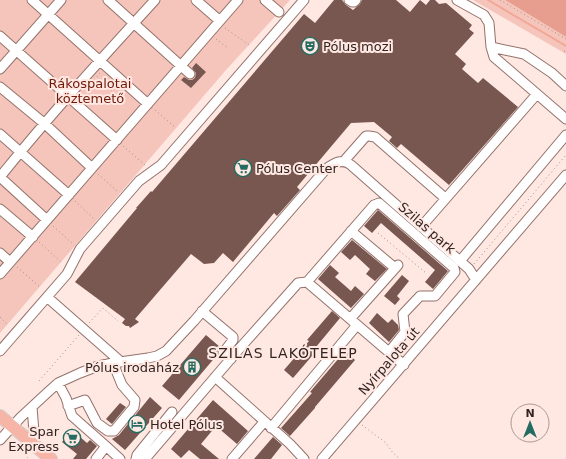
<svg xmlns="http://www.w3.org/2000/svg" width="566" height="459" font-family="'DejaVu Sans',sans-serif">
<rect width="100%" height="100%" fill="#ffe7e2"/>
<path fill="#f5c5bb" d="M0 0H290L226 70 0 333Z
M473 0H505L566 37V54Z"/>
<path fill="#e89e8e" d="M505 0H566V37Z"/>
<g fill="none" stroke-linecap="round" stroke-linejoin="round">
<path stroke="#f2a797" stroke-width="2" d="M488 0 566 46"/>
</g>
<path fill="#775750" d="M334 0H342L346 5 353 10 360 4 362 0H396L410 12 420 0 426 5 430 0H435L439 4 446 3 472 25 469 29 474 33 455 54 466 64 462 69 478 83 483 78 518 107 449 185 401 144 397 148 389 141 392 137 374 122 351 123 297 187 300 190 277 216 274 213 233 262 223 253 214 263 204 264 191 254 135 319 139 322 130 328 129 326H126L122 323 125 319 75 282 137 208H136L151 191 152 192 304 14 315 23Z
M196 63 206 72 191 88 181 80 184 77 189 80H192L195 78 196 73 192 68Z
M378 210 448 271 433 289 425 282 435 270 381 223 372 233 364 226Z
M352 240 387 269 375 281 366 274 370 269 355 255 350 260 341 252Z
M330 265 339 273 335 277 351 291 355 286 364 294 351 308 318 279Z
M402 275 409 281 397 296 400 299 395 305 384 296Z
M332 311 340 318 316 347 318 349 293 378 284 370 309 341 307 340Z
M377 313 388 323 392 319 398 325 399 330 389 342 369 323Z
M206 335 220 347 217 352V355L179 400 162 386Z
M345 351 355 360 315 407V408L290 436 281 428 312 393 310 392Z
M150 397 162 408 125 450 112 439 119 435Z
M213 400 248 431 237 444 216 426 201 444 219 459H200L189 450 181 458 171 449Z
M120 403 126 407 112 424 106 419Z
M72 430 87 443 90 440 97 446 86 459H73L77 454 62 442Z
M273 437 282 445 271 459H254Z"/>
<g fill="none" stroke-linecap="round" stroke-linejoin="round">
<defs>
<path id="minor" d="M32 0 148 104
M108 0 190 74
M196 0 220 21
M265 0 279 12
M349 0 352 2H354L356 0
M457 0 484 15 489 23 491 47 494 57 566 119
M0 36 117 140
M491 47 524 54 552 73 566 86
M0 69 61 0
M0 87 45 124 92 168
M0 134 69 195
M344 161 366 136H369L375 137 445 198
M0 177C49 116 102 58 155 0
M0 177 47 220
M0 209 33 237
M421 227 537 94
M351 231 395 268
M0 253 10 262
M460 261 566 135
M0 274 238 0
M307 282 374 205 379 203 454 268 455 272 435 296H420L403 314 405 332 389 352
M47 297 121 362
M202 311 233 337V340L223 353 231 359
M350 319 398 265
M0 351 67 274 80 249 139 181 161 165 304 0
M215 377 290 444 304 459
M58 383 66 398 72 416 106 446 96 459
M68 406 85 400 97 423 108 431H114L134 407 135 400 122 385 113 363
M32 407 34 432V445
M271 428 357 325
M0 440 21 417 48 392 58 383 80 373 98 366 113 363 148 358 157 356 166 351 194 321 326 169C334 163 342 158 351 165L469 269 476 280
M106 446 120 459
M136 459 137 455 172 412
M145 459 240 348 298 283 307 282 404 365
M232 459 264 422
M322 459 566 175"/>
<path id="major" d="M0 416 51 459"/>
</defs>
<use href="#minor" stroke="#94726b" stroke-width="11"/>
<use href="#major" stroke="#d2cfce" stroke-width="14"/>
<path stroke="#a28f8b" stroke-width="1" stroke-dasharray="1 3" stroke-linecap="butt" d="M500 0 566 39
M225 28 249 45
M216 39 228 48
M564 51 566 52
M100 73 97 77 117 95 121 90
M107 85 110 82
M155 110 176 128
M123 146 146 166
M98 174 118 192
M75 201 95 220
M53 226 73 244
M378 233 426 273
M39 242 61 262
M474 264 566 155
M17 267 40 287
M0 317 7 324
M89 323 103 308 118 321
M39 381 79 335
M362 425 386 443 393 453 400 459
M9 441 29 459"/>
<use href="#minor" stroke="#fff" stroke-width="9"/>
<use href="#major" stroke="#f7b5a8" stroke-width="12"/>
</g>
<defs>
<symbol id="theatre-ring" viewBox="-11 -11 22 22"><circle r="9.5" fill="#ffe7e2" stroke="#246c62" stroke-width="1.5"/><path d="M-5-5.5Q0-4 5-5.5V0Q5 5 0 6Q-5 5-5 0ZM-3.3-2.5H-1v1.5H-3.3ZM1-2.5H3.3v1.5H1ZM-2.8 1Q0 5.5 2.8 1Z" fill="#246c62"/></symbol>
<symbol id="supermarket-ring" viewBox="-11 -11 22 22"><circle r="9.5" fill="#ffe7e2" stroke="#246c62" stroke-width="1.5"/><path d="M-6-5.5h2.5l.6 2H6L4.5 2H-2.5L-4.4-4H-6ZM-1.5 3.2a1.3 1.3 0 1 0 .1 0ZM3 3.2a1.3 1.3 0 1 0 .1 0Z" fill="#246c62"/></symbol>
<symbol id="building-ring" viewBox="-11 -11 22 22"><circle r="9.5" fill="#ffe7e2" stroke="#246c62" stroke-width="1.5"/><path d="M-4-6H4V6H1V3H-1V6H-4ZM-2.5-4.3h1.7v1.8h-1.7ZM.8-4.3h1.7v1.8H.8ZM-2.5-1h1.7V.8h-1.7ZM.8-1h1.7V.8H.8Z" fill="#246c62"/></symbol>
<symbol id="hotel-ring" viewBox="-11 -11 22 22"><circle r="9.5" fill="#ffe7e2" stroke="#246c62" stroke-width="1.5"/><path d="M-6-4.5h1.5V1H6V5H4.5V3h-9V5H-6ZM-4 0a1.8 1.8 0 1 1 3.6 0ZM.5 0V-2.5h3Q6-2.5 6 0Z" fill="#246c62"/></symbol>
</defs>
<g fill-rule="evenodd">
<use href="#theatre-ring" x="300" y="36" width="20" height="20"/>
<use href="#supermarket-ring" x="233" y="158" width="20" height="20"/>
<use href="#building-ring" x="182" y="357" width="20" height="20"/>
<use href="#hotel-ring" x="127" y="414" width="20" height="20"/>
<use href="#supermarket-ring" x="62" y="428" width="20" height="20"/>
</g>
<g text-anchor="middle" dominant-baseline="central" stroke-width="4" stroke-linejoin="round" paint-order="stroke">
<g font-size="13" fill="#322421" stroke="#ffe7e2" text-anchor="start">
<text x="323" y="46">Pólus mozi</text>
<text x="256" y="168">Pólus Center</text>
<text x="179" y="367" text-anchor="end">Pólus irodaház</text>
<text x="150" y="424">Hotel Pólus</text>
<text x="59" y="431" text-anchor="end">Spar<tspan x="59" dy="15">Express</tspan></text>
</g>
<g font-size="13" fill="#6f1909" stroke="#ffe7e2">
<text x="90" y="83">Rákospalotai<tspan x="90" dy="15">köztemető</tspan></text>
</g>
<g font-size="13" fill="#322421" stroke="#ffe7e2">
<text transform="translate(427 228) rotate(41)">Szilas park</text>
<text transform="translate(389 361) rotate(-49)">Nyírpalota út</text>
</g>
<g font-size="14" letter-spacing="1" fill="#322421" stroke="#ffe7e2">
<text x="283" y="353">SZILAS LAKÓTELEP</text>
</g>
</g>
<g transform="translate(530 423)"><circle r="19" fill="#ffe7e2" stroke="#ad9995"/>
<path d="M0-3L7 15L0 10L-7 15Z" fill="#246c62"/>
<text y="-6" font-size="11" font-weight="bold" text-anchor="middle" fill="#322421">N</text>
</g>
</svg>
